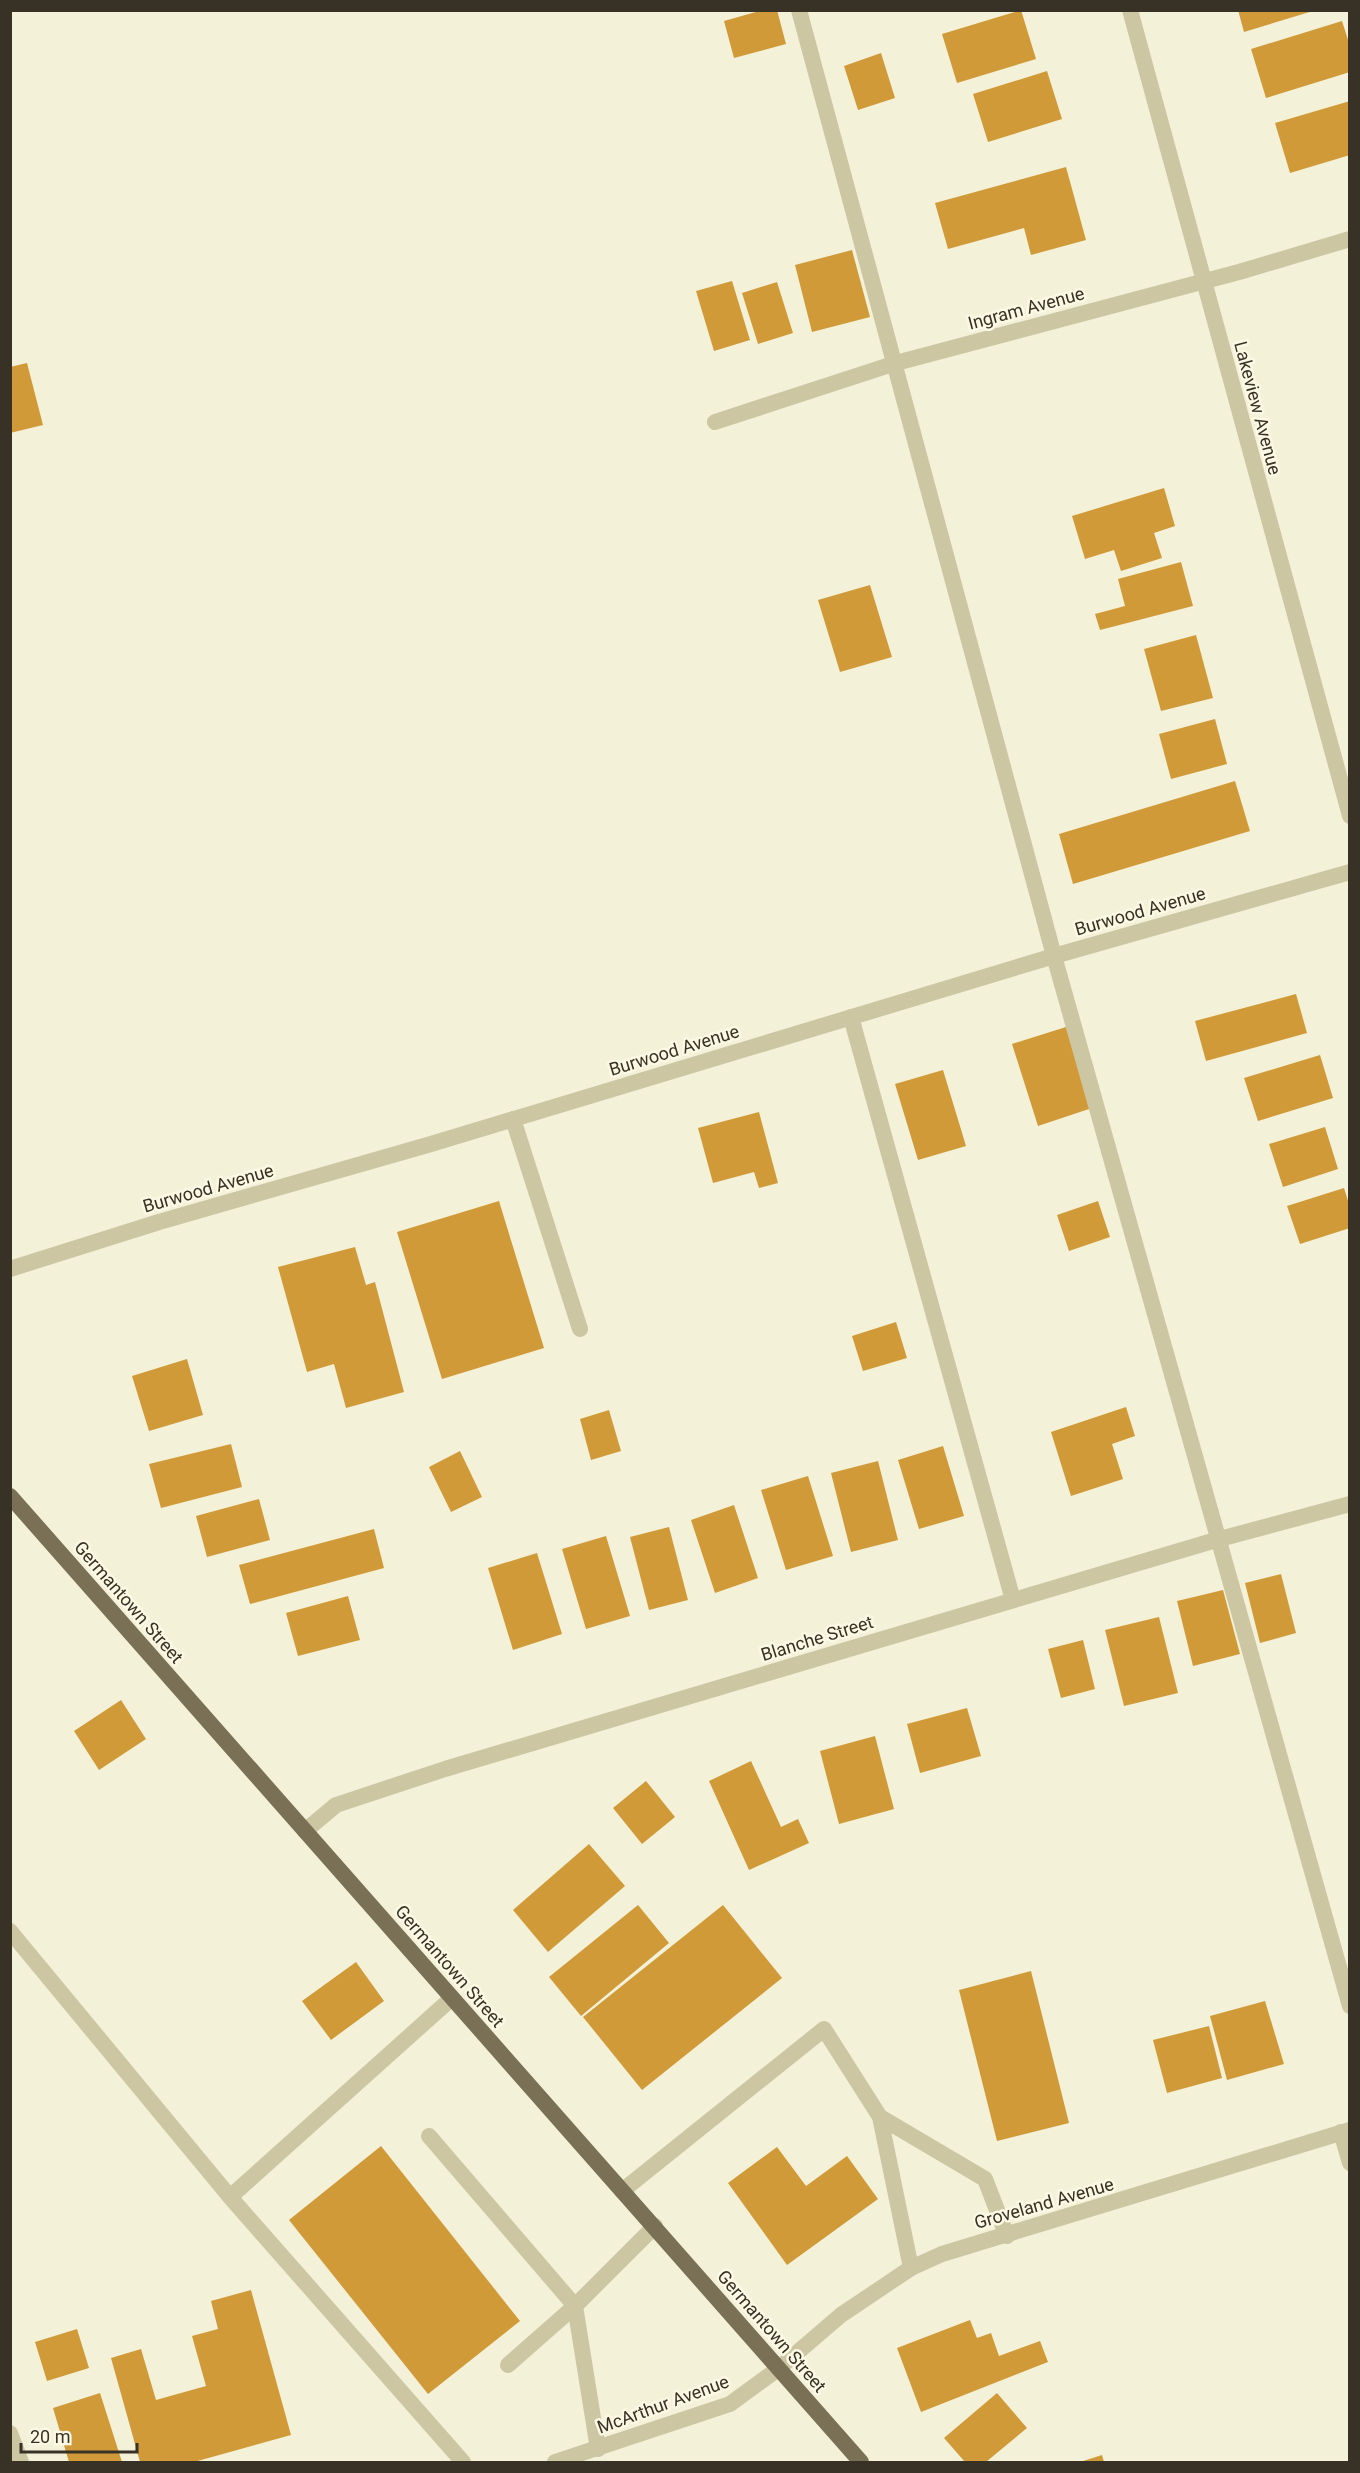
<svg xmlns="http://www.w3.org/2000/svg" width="1360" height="2473" font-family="Roboto,sans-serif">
<rect width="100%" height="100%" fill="#f3f1d8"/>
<path fill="#d19a38" d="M763 10H777L786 44 734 58 724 21Z
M1021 10 1036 59 957 83 942 34Z
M1238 10H1313V11L1244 32Z
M1342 21 1350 46V72L1266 98 1251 49Z
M881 53 895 98 858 110 844 66Z
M1047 71 1062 119 988 142 973 94Z
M1350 101V155L1290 173 1275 123Z
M1066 167 1086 240 1031 255 1024 228 948 249 935 203Z
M852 250 870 317 812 332 795 265Z
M732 281 750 340 714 351 696 291Z
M777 282 793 333 758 344 742 293Z
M27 363 43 425 10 433V367Z
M1164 488 1175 526 1154 533 1162 558 1121 571 1114 550 1085 559 1072 516Z
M1181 562 1193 606 1100 630 1095 614 1125 606 1118 579Z
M870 585 892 657 840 672 818 600Z
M1196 635 1213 698 1161 711 1144 649Z
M1215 719 1227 764 1171 779 1159 734Z
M1235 781 1250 831 1073 884 1059 834Z
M1296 994 1307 1033 1206 1061 1195 1021Z
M1066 1027 1092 1108 1038 1126 1012 1044Z
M1320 1055 1333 1098 1258 1121 1244 1078Z
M943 1070 966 1146 918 1160 895 1084Z
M759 1112 778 1183 759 1188 754 1172 713 1183 698 1128Z
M1325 1127 1338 1169 1283 1187 1269 1144Z
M1344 1188 1350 1207V1228L1300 1244 1287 1206Z
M499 1201 544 1348 442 1379 397 1232Z
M1098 1201 1110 1237 1069 1251 1057 1215Z
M355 1247 366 1285 375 1282 404 1392 346 1408 334 1364 307 1372 278 1267Z
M896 1322 907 1358 863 1371 852 1336Z
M187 1359 203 1415 149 1431 132 1376Z
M1126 1407 1135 1436 1112 1444 1123 1479 1071 1496 1051 1432Z
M609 1410 621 1451 591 1460 580 1419Z
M231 1444 242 1487 161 1508 149 1464Z
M943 1446 964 1516 919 1529 898 1460Z
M460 1451 482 1497 451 1512 429 1467Z
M878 1461 898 1540 851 1552 831 1473Z
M808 1476 833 1556 786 1570 761 1490Z
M259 1499 270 1540 207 1557 196 1516Z
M734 1505 758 1578 715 1593 691 1520Z
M669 1527 688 1600 649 1610 630 1537Z
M374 1529 384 1568 250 1604 239 1565Z
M606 1536 630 1616 586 1629 562 1549Z
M537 1553 562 1634 513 1650 488 1568Z
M1281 1574 1296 1633 1260 1643 1245 1583Z
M1223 1590 1240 1654 1193 1666 1177 1601Z
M348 1596 360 1640 298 1656 286 1613Z
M1159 1617 1178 1693 1124 1706 1105 1630Z
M1083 1640 1095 1689 1061 1698 1048 1649Z
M121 1700 146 1739 99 1770 74 1731Z
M967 1708 981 1756 920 1773 907 1724Z
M875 1736 894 1809 839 1824 820 1751Z
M751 1761 781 1827 798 1819 809 1843 749 1870 709 1781Z
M646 1781 675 1817 642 1844 613 1808Z
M589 1844 625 1886 548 1952 513 1910Z
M638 1905 669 1943 581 2016 549 1977Z
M723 1905 782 1978 642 2090 583 2017Z
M356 1962 384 2001 331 2040 302 2001Z
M1031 1971 1069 2123 997 2141 959 1990Z
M1265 2001 1284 2064 1227 2080 1210 2016Z
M1209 2026 1222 2078 1167 2093 1153 2040Z
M381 2146 520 2321 428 2394 289 2220Z
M777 2147 806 2186 847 2156 878 2199 787 2265 728 2183Z
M251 2290 291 2435 194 2462H140L111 2358 141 2349 156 2400 206 2386 192 2336 218 2329 211 2301Z
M970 2320 977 2338 991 2333 999 2356 1040 2341 1048 2362 921 2412 897 2348Z
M77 2329 89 2368 47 2381 35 2342Z
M100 2393 122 2462H69L53 2408Z
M997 2393 1027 2428 986 2462H965L944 2438Z
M1102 2455 1104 2462H1080Z"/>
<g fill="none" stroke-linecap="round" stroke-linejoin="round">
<path stroke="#ccc6a3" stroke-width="16" d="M799 10 1054 956 1350 2006
M851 1017 1013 1600
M513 1119 580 1329
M10 1931 230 2197 463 2462
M880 2117 985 2179 1007 2236
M1341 2132 1350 2163
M429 2136 575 2306 508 2365
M622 2191 824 2029 880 2117 911 2268
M230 2197 452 1998
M598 2449 575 2306 655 2226"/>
<path stroke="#ccc6a3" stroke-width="16" d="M715 422 896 363 1239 272 1350 239
M10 1269 159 1222 431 1144 1054 956 1350 872
M305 1831 336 1805 445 1769 1216 1540 1350 1504
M10 2433 21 2462"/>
<path stroke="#ccc6a3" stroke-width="16" d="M1130 10 1350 816
M555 2462 730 2404 778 2369 841 2315 911 2268 942 2254 1350 2130"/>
<path stroke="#7a7055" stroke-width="16" d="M10 1496 861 2462"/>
</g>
<g text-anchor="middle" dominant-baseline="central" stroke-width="5" stroke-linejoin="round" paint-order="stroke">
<g font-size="18" fill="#373225" stroke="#fbf9e4">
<text transform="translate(1026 308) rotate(-15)">Ingram Avenue</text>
<text transform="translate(1258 408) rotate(75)">Lakeview Avenue</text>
<text transform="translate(1140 911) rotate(-16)">Burwood Avenue</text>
<text transform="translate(674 1050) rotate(-17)">Burwood Avenue</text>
<text transform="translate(208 1188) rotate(-16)">Burwood Avenue</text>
<text transform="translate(129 1602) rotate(49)">Germantown Street</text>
<text transform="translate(817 1638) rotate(-17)">Blanche Street</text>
<text transform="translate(450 1966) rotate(49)">Germantown Street</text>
<text transform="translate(1044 2203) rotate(-16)">Groveland Avenue</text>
<text transform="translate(772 2331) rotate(49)">Germantown Street</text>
<text transform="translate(663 2404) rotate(-20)">McArthur Avenue</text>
</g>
</g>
<rect width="1360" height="2473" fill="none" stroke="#373225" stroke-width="24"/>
<path d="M21 2443v9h116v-9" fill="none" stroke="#373225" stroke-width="3"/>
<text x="30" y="2443" font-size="18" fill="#373225" stroke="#fbf9e4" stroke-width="4.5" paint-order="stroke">20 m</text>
</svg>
